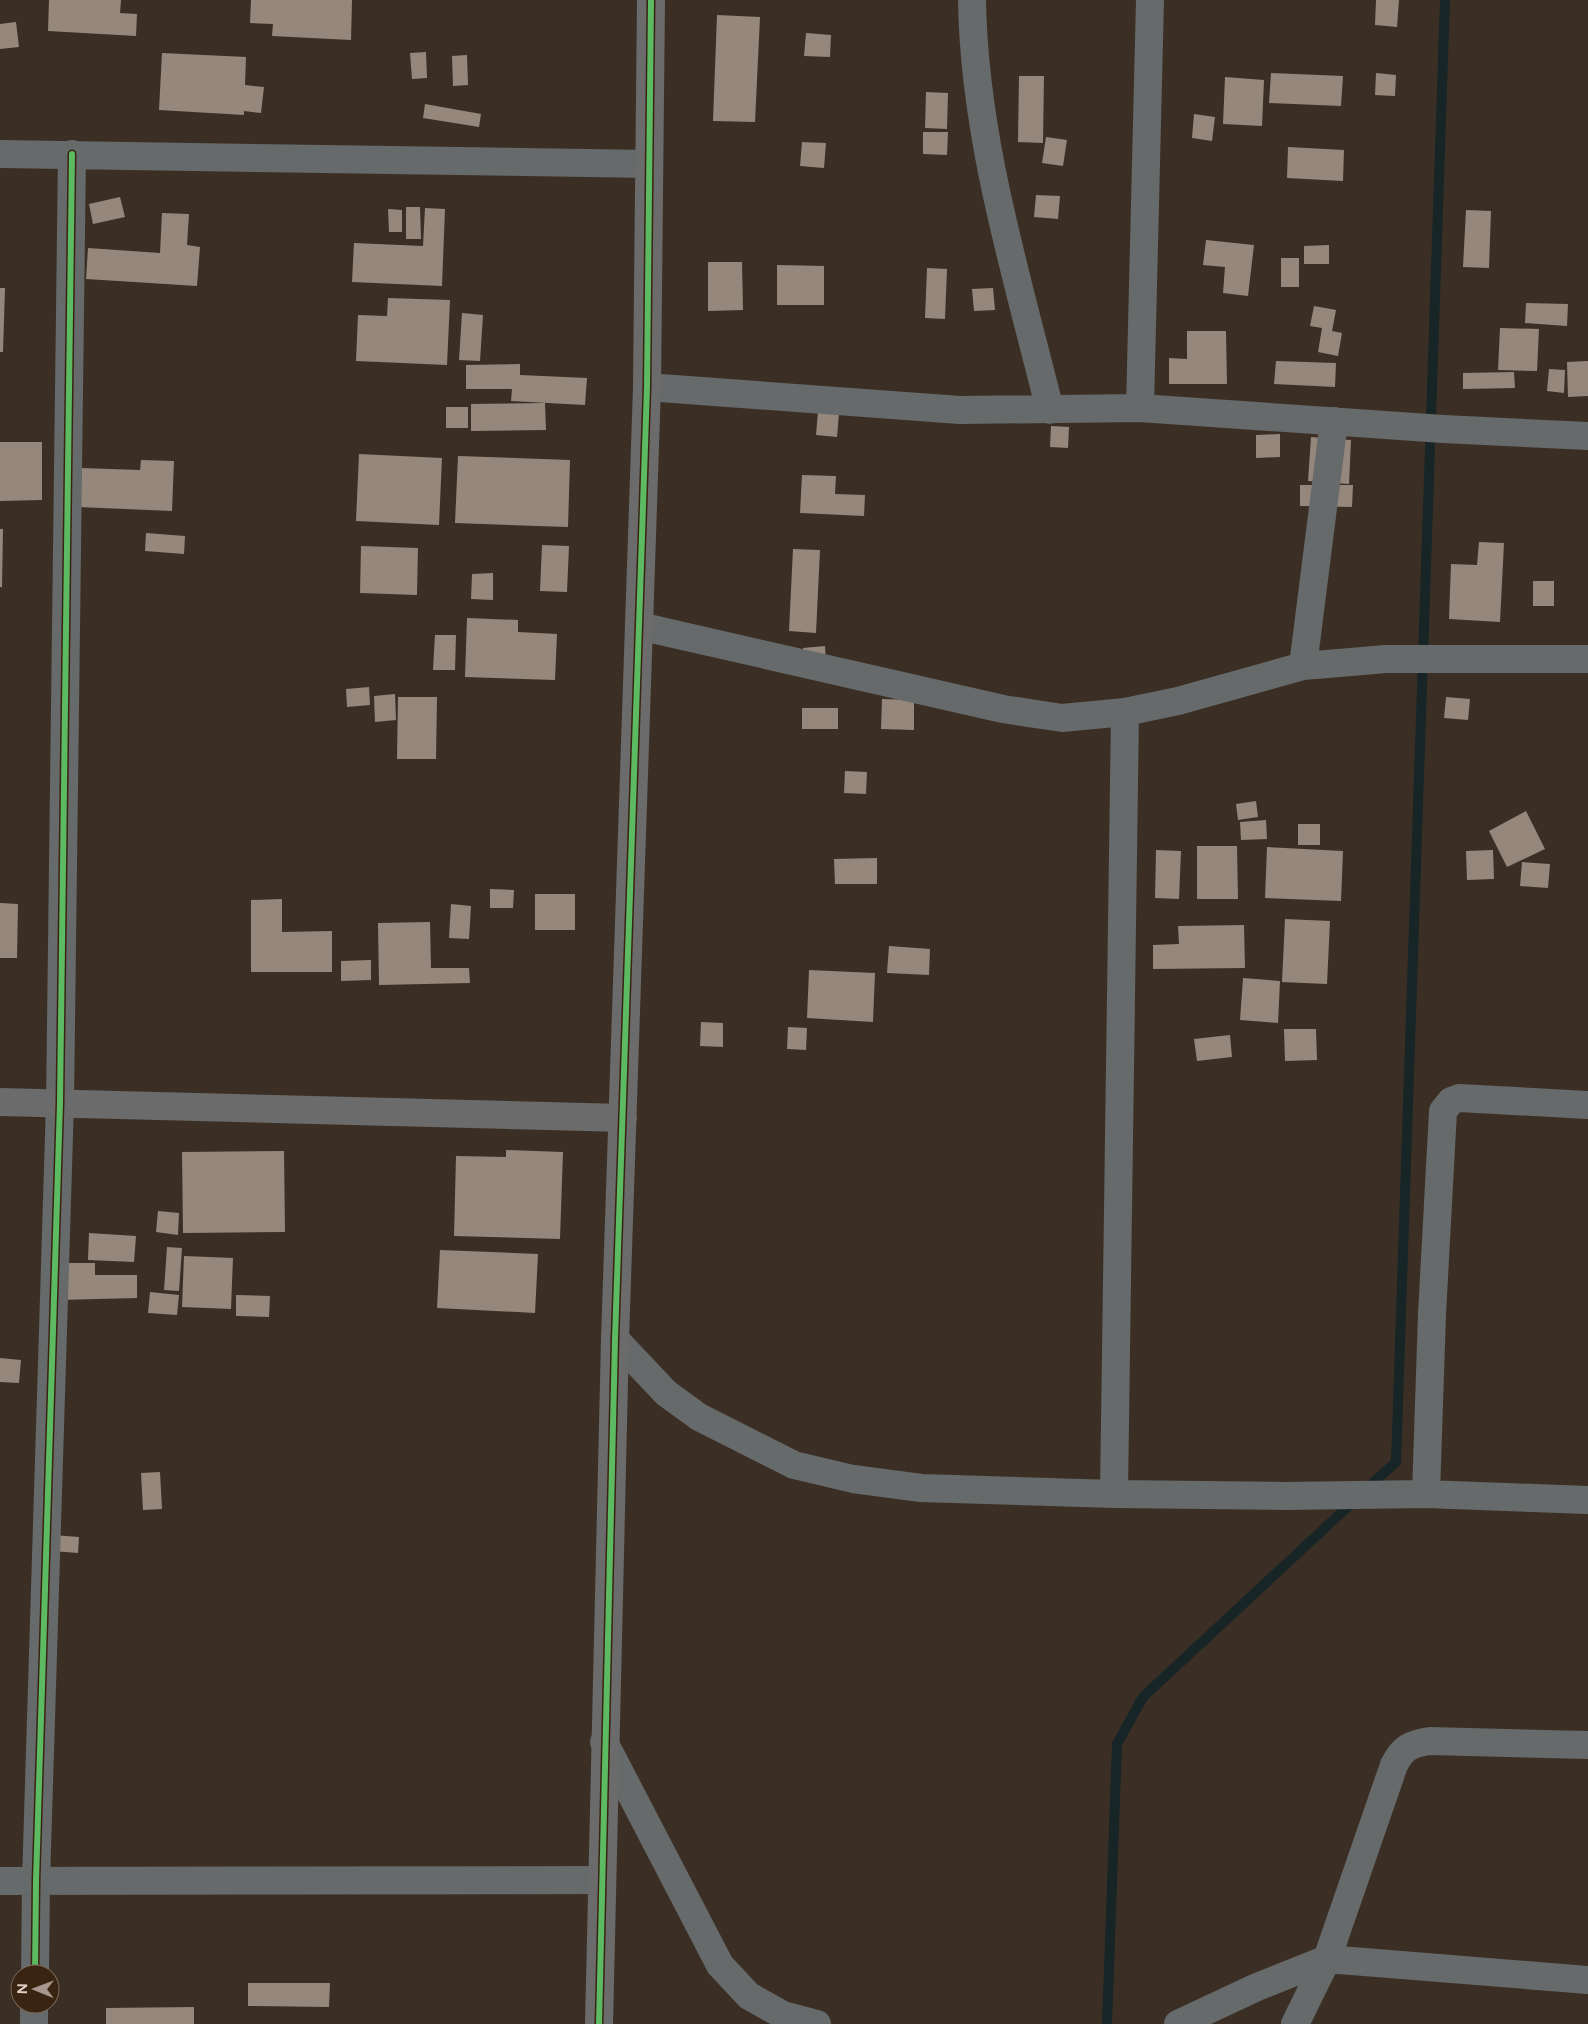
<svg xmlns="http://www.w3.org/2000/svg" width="1588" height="2024" font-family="Figtree,sans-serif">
<rect width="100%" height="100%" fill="#3b2f25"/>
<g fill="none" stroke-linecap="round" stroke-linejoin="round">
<path stroke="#172526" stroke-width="10" d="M1365 1490 1396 1462 1445 0
M1107 2024 1117 1744 1143 1697 1355 1500"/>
</g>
<path fill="#95877c" d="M49 0H121L120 13 137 14 136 36 48 31Z
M251 0H352L351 40 272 36 273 24 250 23Z
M1376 0H1399L1397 27 1375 25Z
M717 15 760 17 755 122 713 121Z
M16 22 19 47 0 49V24Z
M806 33 831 35 830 57 804 56Z
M426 52 427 78 412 79 410 53Z
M162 53 246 57 245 85 264 87 261 113 244 111V115L159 110Z
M467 55 468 85 453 86 452 56Z
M1271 73 1343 76 1341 106 1269 103Z
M1376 73 1396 75 1395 96 1375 95Z
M1019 76H1044L1043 143 1018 142Z
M1225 77 1264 80 1262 126 1223 124Z
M926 92 948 93 947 129 925 128Z
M425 104 481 114 479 127 423 118Z
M1194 114 1215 117 1212 141 1192 138Z
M923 132H948L947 155 923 154Z
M1046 137 1067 140 1063 166 1042 163Z
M802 142 826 143 824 168 800 166Z
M1288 147 1344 150 1343 181 1287 178Z
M1036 195 1060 196 1058 219 1034 217Z
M120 197 125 217 93 224 89 204Z
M406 207H420L421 239H406Z
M425 208 445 209 442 286 352 282 354 243 423 246Z
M388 209 402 210V232H389Z
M1466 210 1491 211 1489 268 1463 267Z
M162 213 189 214 187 245 200 247 197 286 86 279 88 248 160 253Z
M1206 240 1254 245 1248 296 1223 293 1225 267 1203 265Z
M1329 245V264H1304V246Z
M1281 258H1299V287H1281Z
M708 262H742L743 310 708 311Z
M777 265 824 266V305H777Z
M927 268 947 269 945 319 925 318Z
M0 288H5L3 352H0Z
M993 288 995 310 974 311 972 289Z
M388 298 450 300 447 365 356 361 358 315 387 316Z
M1526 303 1568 304 1567 326 1525 323Z
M1314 306 1336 310 1332 331 1342 333 1338 356 1318 352 1322 328 1310 326Z
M462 313 483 315 480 361 459 360Z
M1500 328 1539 329 1537 371 1498 370Z
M1187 331H1226L1227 384H1169V358L1187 359Z
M1276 361 1336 363 1335 387 1274 384Z
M1588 361V396L1568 397 1567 362Z
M520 364V375L587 378 585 405 511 401 512 389H466V365Z
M1549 369 1565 370 1564 393 1547 391Z
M1514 372 1515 388 1463 389V373Z
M545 403 546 430 471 431V404Z
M446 407H468V428H446Z
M818 411 839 413 837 437 816 435Z
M1051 426 1069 427 1068 448 1050 447Z
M1280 434V457L1256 458V435Z
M1311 437 1351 440 1349 484 1308 481Z
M0 442H42V500L0 501Z
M359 454 442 458 439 525 356 521Z
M458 456 570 460 568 527 455 523Z
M141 460 174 461 172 511 78 507 80 468 140 470Z
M802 475 836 476 835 494 865 495 864 516 800 513Z
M1300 485H1353L1352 507 1300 506Z
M0 529H3L2 587H0Z
M146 533 185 536 184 554 145 551Z
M1479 542 1504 543 1500 622 1449 619 1451 564 1477 565Z
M542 545 569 546 567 592 540 591Z
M361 546 418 548 417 595 360 593Z
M793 549 820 550 816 633 789 631Z
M493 573V600L471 599 472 574Z
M1533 581H1554V606H1533Z
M467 618 518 620V632L557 634 555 680 465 677Z
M435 635H456L455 670H433Z
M825 646 826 666 804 667 803 648Z
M369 687 370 705 347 707 346 689Z
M395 694 396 720 375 722 374 696Z
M398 697H437L436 759H397Z
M1446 697 1470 699 1468 720 1444 718Z
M882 699 914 700V730L881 729Z
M802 708H838V729H802Z
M845 771 867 772 866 794 844 793Z
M1256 801 1258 817 1238 820 1236 804Z
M1526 811 1545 849 1507 867 1489 831Z
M1266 820 1267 839 1241 840 1240 822Z
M1298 824H1320V845H1298Z
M1197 846H1237L1238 899H1197Z
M1267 847 1343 851 1341 901 1265 898Z
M1156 850 1181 851 1179 899 1155 898Z
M1493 850 1494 879 1467 880 1466 851Z
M877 858V884H835L834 859Z
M1522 862 1550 864 1548 888 1520 886Z
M490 889 514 890 513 908H490Z
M535 894H575V930H535Z
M282 899V932L332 931V972H251V900Z
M0 903 18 904 17 958H0Z
M451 904 471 906 469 939 449 938Z
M1285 919 1330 921 1327 984 1282 982Z
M430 922 431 968H469L470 983 379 985 378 923Z
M1244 925 1245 968 1153 969V945L1179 944 1178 926Z
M889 946 930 949 929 975 887 973Z
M371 960V980L341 981V961Z
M809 970 875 973 873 1022 807 1018Z
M1243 978 1280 981 1278 1023 1240 1020Z
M701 1022 723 1023V1047L700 1046Z
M788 1027 807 1028 806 1050 787 1049Z
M1284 1029H1316L1317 1060 1285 1061Z
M1230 1035 1232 1057 1197 1061 1194 1039Z
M506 1150 563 1152 560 1239 454 1236 456 1156 506 1157Z
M284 1151 285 1232 183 1233 182 1152Z
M158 1211 179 1213 178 1235 156 1232Z
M89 1233 136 1236 134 1262 88 1260Z
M167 1247 182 1248 179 1291 164 1290Z
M440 1250 538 1254 535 1313 437 1308Z
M184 1256 233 1258 231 1309 182 1307Z
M57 1263H95V1275H137V1298L58 1300Z
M150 1292 179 1295 177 1315 148 1313Z
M236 1295 270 1296 269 1317 236 1316Z
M0 1358 21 1360 19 1383 0 1382Z
M160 1472 162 1509 143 1510 141 1473Z
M53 1535 79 1537 78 1553 52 1551Z
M248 1983H330L329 2007 248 2006Z
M194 2007V2024H106V2008Z"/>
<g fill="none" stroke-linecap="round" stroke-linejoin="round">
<path stroke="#666a6a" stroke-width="28" d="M972 0C974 139 1017 276 1050 410
M1150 0 1140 408 1443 429 1588 436
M0 154 649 164
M647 387 960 410 1140 408
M639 626 1003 709 1062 718 1125 712 1178 701 1303 666 1386 659H1588
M1303 666 1334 421
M615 1339 666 1393 699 1417 794 1465 853 1479 921 1488 1114 1494 1286 1496 1426 1494 1588 1500
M1114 1494 1125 712
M1426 1494 1432 1314 1443 1111 1451 1101 1459 1098 1588 1105
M604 1742 720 1965 749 1996 783 2015 817 2024
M0 1881 600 1880
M35 1974 36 1881 60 1103 72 154
M34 2024V2004
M1178 2024 1257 1987 1327 1959 1588 1980
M1295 2024 1327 1959 1394 1765C1403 1747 1411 1744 1430 1741L1588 1745"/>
<path stroke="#6a6b6a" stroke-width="28" d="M0 1102 623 1118
M599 2024 615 1339 647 387 651 0"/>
<defs>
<path id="cycleway" d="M35 1974 36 1881 60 1103 72 154
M599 2024 615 1339 647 387 651 0"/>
</defs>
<use href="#cycleway" stroke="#392412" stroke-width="9"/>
<use href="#cycleway" stroke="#5cba63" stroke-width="6"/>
</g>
<g transform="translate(35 1989) rotate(271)"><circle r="24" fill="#392412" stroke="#7b685a"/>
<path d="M0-4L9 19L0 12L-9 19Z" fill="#a5978d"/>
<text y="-8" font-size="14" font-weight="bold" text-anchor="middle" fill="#decfc5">N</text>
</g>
</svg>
